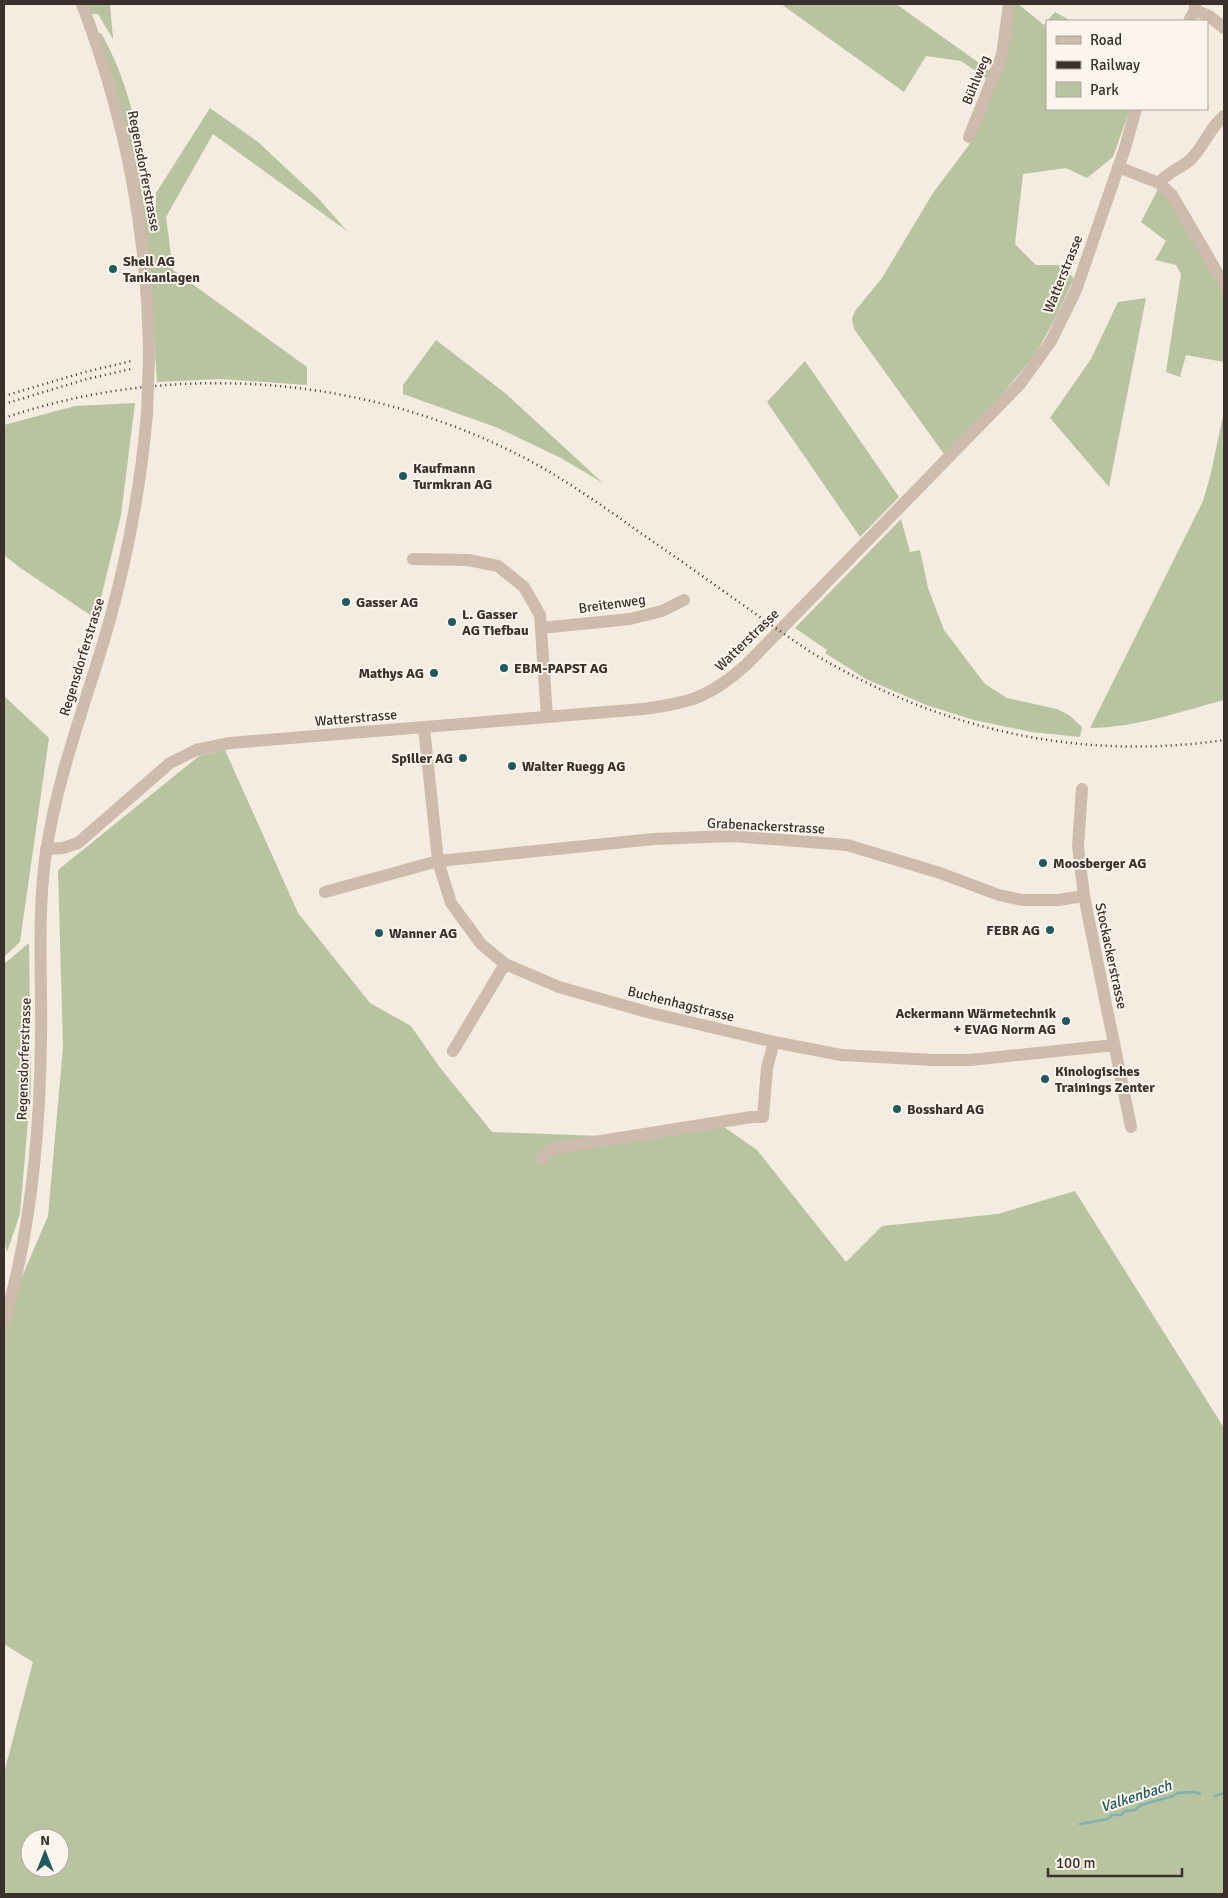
<svg xmlns="http://www.w3.org/2000/svg" width="1228" height="1898" font-family="Signika,sans-serif">
<rect width="100%" height="100%" fill="#f4ebe1"/>
<path fill="#b8c4a0" fill-rule="evenodd" d="M86 4H110L113 39 98 14H90Z
M781 4H896L992 72 990 81 961 61 926 56 904 92Z
M1012 4H1018L1044 25 1047 22V109H1130L1113 157 1087 178 1066 168 1023 174 1015 244 1036 265H1059L1074 278C1063 302 1053 325 1039 347 1013 387 977 420 944 454L854 329 852 319 855 311 882 278 933 193 969 145 1003 61Z
M1055 12 1071 21H1047Z
M101 33C130 83 141 144 150 201L156 207V193L210 108 258 142 318 198 347 231 213 134 166 217 173 270 307 367V385L221 379 157 382 149 257 98 34Z
M1158 189 1170 199 1224 289V362L1186 355 1180 377 1166 372 1181 274 1176 265 1155 260 1166 241 1141 222Z
M1146 298 1109 487 1050 418 1091 359 1118 302Z
M436 340 505 393 603 483 561 458 498 428 403 394V385Z
M805 361 899 497 860 537 767 402Z
M135 403 121 515 96 619 19 567 4 555V425L75 406Z
M1224 411V700C1183 711 1133 728 1090 728L1203 501 1210 477Z
M901 519 910 552 920 550 928 588 944 630 985 684 1007 698 1057 709 1069 715 1082 727 1080 737 1031 732 974 720 926 705 866 679 825 653 827 650 795 628Z
M4 696 49 738 20 942 4 957Z
M225 750 298 913 370 1003 411 1026 438 1065 492 1132 601 1136 714 1120 757 1150 846 1262 882 1226 998 1214 1075 1191 1224 1428V1894H4V1773L33 1662 4 1644V1319L48 1216 63 1047 58 870 199 756ZM30 1838H60V1868H30Z
M29 943 31 1086 20 1214 7 1252 4 1239V964Z"/>
<g fill="none" stroke-linecap="round" stroke-linejoin="round">
<path stroke="#7fb0b2" stroke-width="2.5" d="M1215 1796 1224 1793
M1080 1824 1108 1819 1112 1815H1121L1125 1811 1135 1810 1141 1805 1173 1796 1178 1793 1195 1792 1200 1794"/>
<path stroke="#cdbbac" stroke-width="12" d="M82 4C126 121 148 233 149 358
M1195 10 1209 16 1224 28
M1189 21 1195 10V4
M969 137 1002 55 1009 4
M1118 167 1159 183 1172 195 1224 284
M1159 183C1167 172 1180 169 1190 160 1204 147 1209 128 1224 116
M413 559 468 560 498 566 524 587 540 615 547 717
M541 628 630 619 662 611 684 600
M424 727 438 861 451 903 481 944 505 964 559 987 647 1012 774 1042 841 1055 933 1060H970L1114 1045
M1082 789 1078 846 1084 896 1131 1127
M46 849 63 848 78 843 170 763 196 750 230 743 643 709C691 703 712 696 748 663L1020 384 1051 341 1076 290 1125 148 1136 109
M325 892 438 861 654 839 732 836 847 845 940 873 999 895 1022 900H1058L1084 896
M453 1051 505 964
M542 1158 551 1149 751 1117H763L767 1068 774 1042
M4 1323C31 1232 40 1133 41 1038 42 976 37 914 46 852 58 773 87 700 109 623 128 554 141 485 147 413"/>
<path stroke="#3b302b" stroke-width="2.5" stroke-dasharray="1 4" stroke-linecap="butt" d="M4 396 85 372 132 361
M4 404 87 379 131 369
M4 418C180 358 380 376 543 468 577 488 610 511 642 534 698 572 753 613 809 651 935 728 1076 762 1224 740"/>
<path stroke="#cdbbac" stroke-width="12" d="M147 413 149 358"/>
</g>
<g fill="#1f5a5e" stroke="#fbf5ee" stroke-width="2">
<circle cx="113" cy="269" r="5"/>
<circle cx="403" cy="476" r="5"/>
<circle cx="346" cy="602" r="5"/>
<circle cx="452" cy="622" r="5"/>
<circle cx="504" cy="668" r="5"/>
<circle cx="434" cy="673" r="5"/>
<circle cx="463" cy="758" r="5"/>
<circle cx="512" cy="766" r="5"/>
<circle cx="1043" cy="863" r="5"/>
<circle cx="1050" cy="930" r="5"/>
<circle cx="379" cy="933" r="5"/>
<circle cx="1066" cy="1021" r="5"/>
<circle cx="1045" cy="1079" r="5"/>
<circle cx="897" cy="1109" r="5"/>
</g>
<g text-anchor="middle" dominant-baseline="central" stroke-width="4" stroke-linejoin="round" paint-order="stroke">
<g font-size="14" fill="#3b302b" stroke="#fbf5ee">
<text transform="translate(976 80) rotate(-68)">Bühlweg</text>
<text transform="translate(144 171) rotate(79)">Regensdorferstrasse</text>
<text transform="translate(1063 274) rotate(-68)">Watterstrasse</text>
<text transform="translate(612 604) rotate(-8)">Breitenweg</text>
<text transform="translate(747 640) rotate(-44)">Watterstrasse</text>
<text transform="translate(82 657) rotate(-73)">Regensdorferstrasse</text>
<text transform="translate(356 718) rotate(-5)">Watterstrasse</text>
<text transform="translate(766 826) rotate(3)">Grabenackerstrasse</text>
<text transform="translate(1111 956) rotate(78)">Stockackerstrasse</text>
<text transform="translate(681 1004) rotate(14)">Buchenhagstrasse</text>
<text transform="translate(24 1059) rotate(-88)">Regensdorferstrasse</text>
</g>
<g font-size="14" font-weight="bold" fill="#3b302b" stroke="#fbf5ee" text-anchor="start">
<text x="123" y="261">Shell AG<tspan x="123" dy="16">Tankanlagen</tspan></text>
<text x="413" y="468">Kaufmann<tspan x="413" dy="16">Turmkran AG</tspan></text>
<text x="356" y="602">Gasser AG</text>
<text x="462" y="614">L. Gasser<tspan x="462" dy="16">AG Tiefbau</tspan></text>
<text x="514" y="668">EBM-PAPST AG</text>
<text x="424" y="673" text-anchor="end">Mathys AG</text>
<text x="453" y="758" text-anchor="end">Spiller AG</text>
<text x="522" y="766">Walter Ruegg AG</text>
<text x="1053" y="863">Moosberger AG</text>
<text x="1040" y="930" text-anchor="end">FEBR AG</text>
<text x="389" y="933">Wanner AG</text>
<text x="1056" y="1013" text-anchor="end">Ackermann Wärmetechnik<tspan x="1056" dy="16">+ EVAG Norm AG</tspan></text>
<text x="1055" y="1071">Kinologisches<tspan x="1055" dy="16">Trainings Zenter</tspan></text>
<text x="907" y="1109">Bosshard AG</text>
</g>
<g font-size="15" font-style="italic" fill="#1f5a5e" stroke="#fbf5ee">
<text transform="translate(1136 1796) rotate(-18)">Valkenbach</text>
</g>
</g>
<rect width="1228" height="1898" fill="none" stroke="#3b302b" stroke-width="10"/>
<rect x="1046" y="20" width="162" height="90" fill="#fbf5ee" stroke="#aea6a0"/>
<rect x="1056" y="36" width="25" height="8" fill="#cdbbac" stroke="#aea6a0"/>
<text x="1090" y="45" font-size="15" fill="#3b302b">Road</text>
<rect x="1056" y="61" width="25" height="8" fill="#3b302b" stroke="#aea6a0"/>
<text x="1090" y="70" font-size="15" fill="#3b302b">Railway</text>
<rect x="1056" y="82" width="25" height="15" fill="#b8c4a0" stroke="#aea6a0"/>
<text x="1090" y="95" font-size="15" fill="#3b302b">Park</text>
<g transform="translate(45 1853)"><circle r="24" fill="#fbf5ee" stroke="#aea6a0"/>
<path d="M0-4L9 19L0 12L-9 19Z" fill="#1f5a5e"/>
<text y="-8" font-size="14" font-weight="bold" text-anchor="middle" fill="#3b302b">N</text>
</g>
<path d="M1048 1868v8h134v-8" fill="none" stroke="#3b302b" stroke-width="2.5"/>
<text x="1056" y="1868" font-size="15" fill="#3b302b" stroke="#fbf5ee" stroke-width="4" paint-order="stroke">100 m</text>
</svg>
